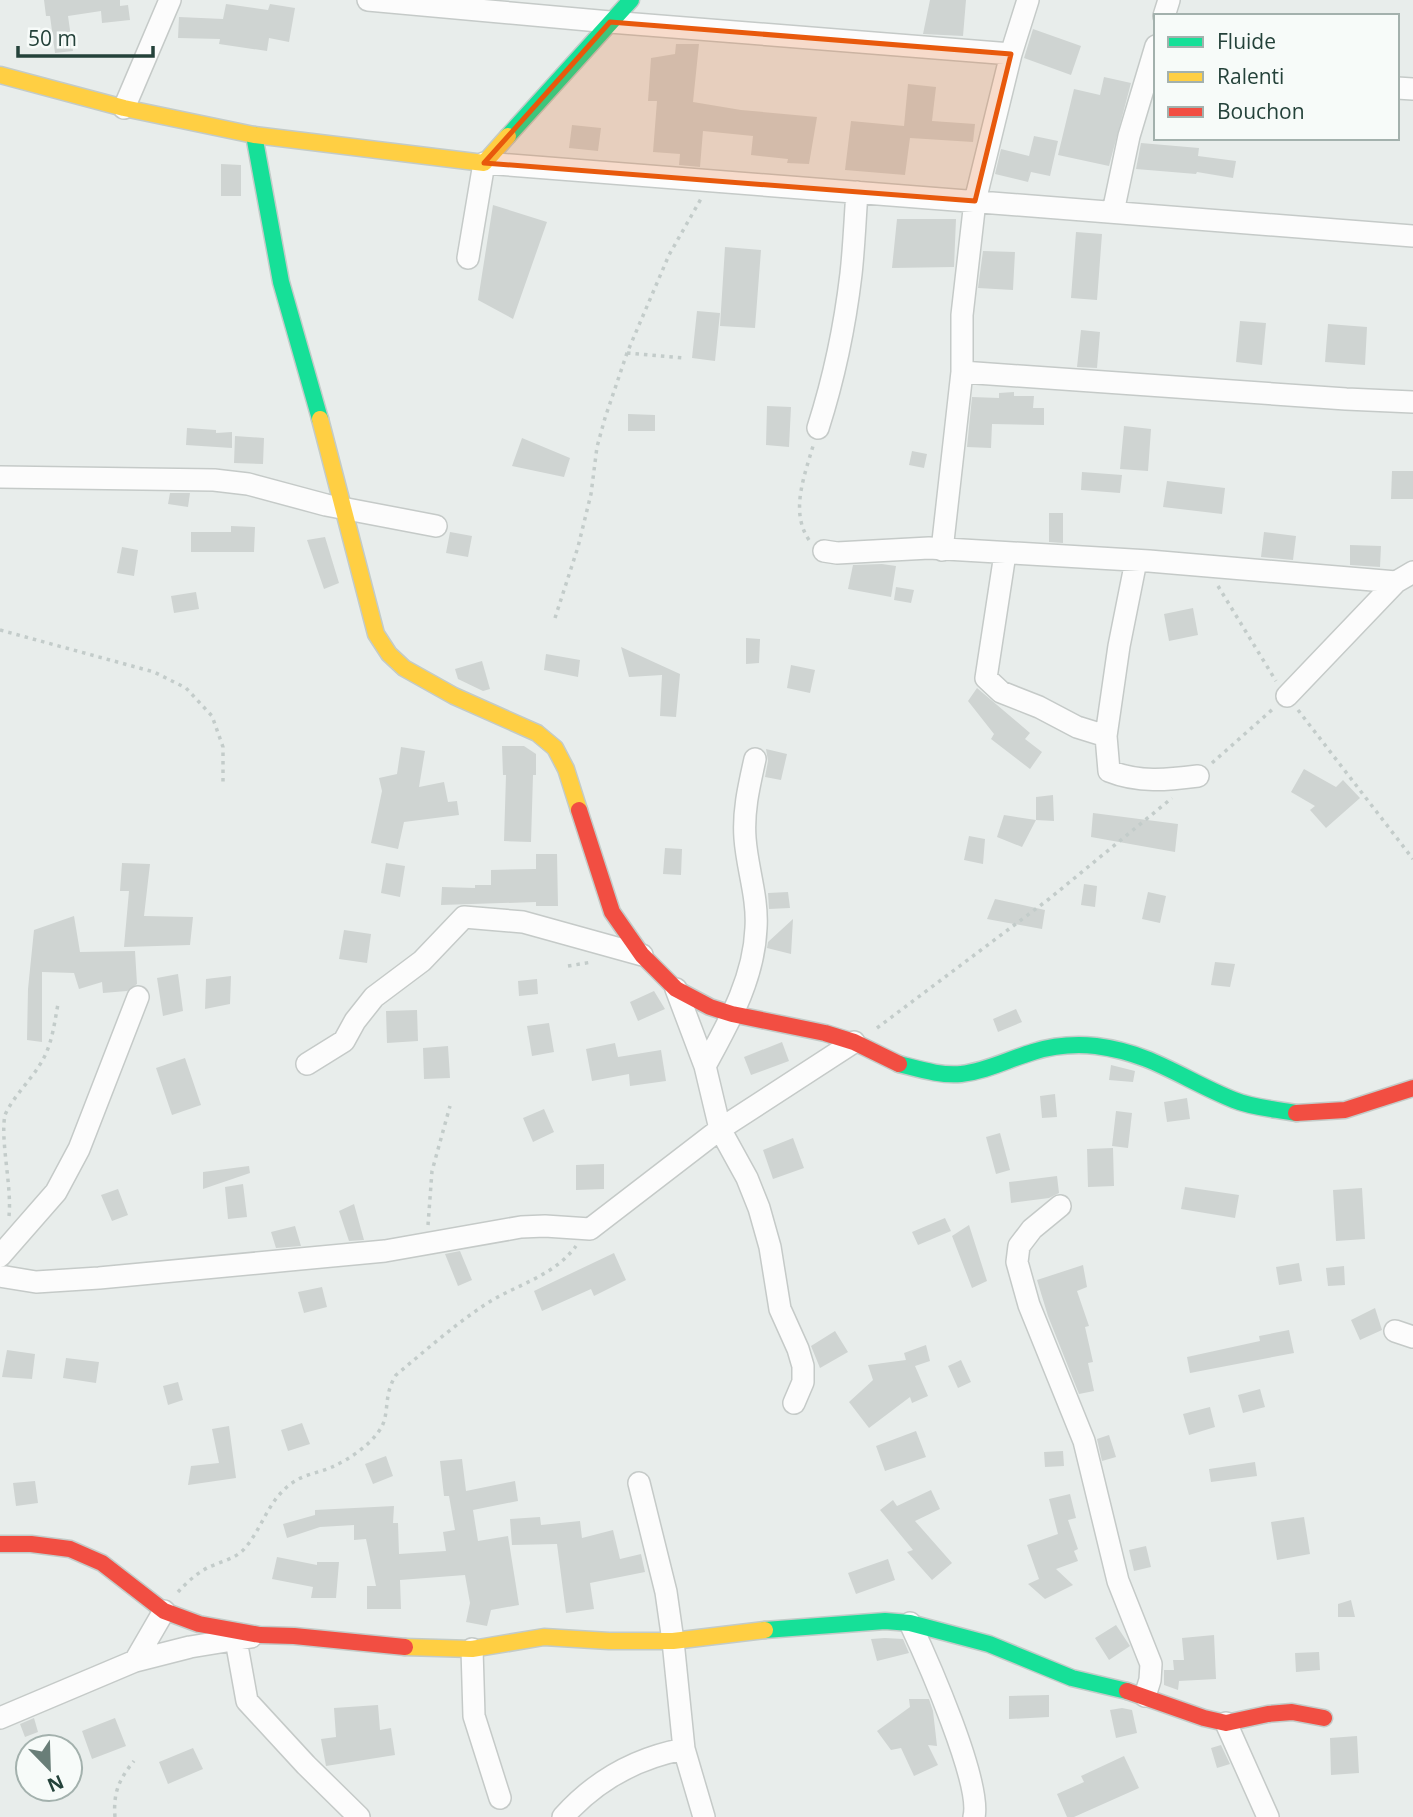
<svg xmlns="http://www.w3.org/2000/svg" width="1413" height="1817" font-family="'Open Sans',sans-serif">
<rect width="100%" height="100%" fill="#e8edeb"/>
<path fill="#cfd4d2" d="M44 0H120V6L128 5 130 20 102 23 101 11 68 16 73 51 55 53 50 16H46Z
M930 0H966L963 36 923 34Z
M226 4 268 10 270 4 295 8 289 42 269 38 267 51 219 44 220 39 178 38 179 17 223 19Z
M1033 29 1081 46 1071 75 1024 58Z
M676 44H699L693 102 741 110 817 117 809 164 787 163 788 159 751 155 753 136 703 131 700 167 679 165 680 154 653 152 657 101H648L651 58 675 54Z
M1104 77 1131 83 1109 166 1058 155 1074 89 1100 95Z
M908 84 936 87 932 121 975 124 973 142 910 138 905 175 845 170 851 121 904 126Z
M572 125 601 128 598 151 569 148Z
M1034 136 1058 141 1050 176 1031 172 1028 182 995 174 1001 149 1029 156Z
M1141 143 1199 148 1198 156 1236 161 1233 178 1197 172 1196 174 1136 169Z
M221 164 241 165V196H221Z
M493 205 547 222 513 319 478 300Z
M897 219H956L954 267 892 268Z
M1076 232 1102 234 1097 300 1071 298Z
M725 247 761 250 755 328 720 326Z
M983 251 1015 252 1013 290 978 288Z
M697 311 720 313 715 361 692 358Z
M1240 321 1266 323 1262 365 1236 362Z
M1328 324 1367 327 1365 365 1325 362Z
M1081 330 1100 332 1097 368 1077 367Z
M1014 392V396H1034L1033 408H1044V425L992 424 991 448 967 447 972 397 999 398V393Z
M767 406 791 407 789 447 766 445Z
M628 414 655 415V431H628Z
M1124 426 1151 429 1148 471 1120 469Z
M187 428 216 430V433L232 432V448L186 445Z
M235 436 264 438 263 464 234 463Z
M522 438 570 458 564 477 512 466Z
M912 451 927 454 924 468 909 465Z
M1392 471H1413V499H1391Z
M1082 472 1122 475 1120 493 1081 490Z
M1167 481 1225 488 1222 514 1163 507Z
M170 493H190L188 507 168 504Z
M1049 513H1063V543L1049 542Z
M231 526 255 527 254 552H191V532H231Z
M450 532 472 536 468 557 446 553Z
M1264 532 1296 536 1293 560 1261 557Z
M325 537 339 583 324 589 307 540Z
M1350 545 1381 546 1380 567 1350 565Z
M122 547 138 550 134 576 117 573Z
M882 564 896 566 891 597 848 589 853 565Z
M896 587 914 590 911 603 894 600Z
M196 592 199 609 174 613 171 596Z
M1193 608 1198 635 1169 641 1164 614Z
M746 638 760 639 759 663 746 664Z
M621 647 680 674 676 717 660 716 662 675 629 677Z
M546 654 580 660 578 677 544 670Z
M482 661 490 689 483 691 458 679 455 669Z
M791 665 815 670 810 693 787 688Z
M977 688 1030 733 1025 739 1042 752 1030 769 991 739 994 734 968 701Z
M502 746H524L536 754V775H533L531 842 504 841 506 775H503Z
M401 747 425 751 419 787 444 782 448 802 457 801 459 815 404 822 398 849 371 843 382 791 379 778 397 774Z
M766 749 787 754 781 780 765 777 768 761Z
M1304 769 1336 787 1343 780 1360 798 1326 828 1310 810 1315 806 1291 792Z
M1053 795 1054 821 1036 820V797Z
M1093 813 1178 824 1175 852 1091 837Z
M1004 815 1036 820 1022 847 997 837Z
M969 836 985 839 983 864 964 860Z
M665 848 682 849 681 875 663 874Z
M536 854H557L558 906H536V902L441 905 442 887 475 888V885H491V870L536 869Z
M122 863 150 864 144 916 193 917 190 945 124 947 129 891H120Z
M386 863 405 866 400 897 381 893Z
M1084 884 1097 886 1095 907 1081 905Z
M788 892 790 908 769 909 768 893Z
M1148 892 1166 896 1160 923 1142 919Z
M995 899 1045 910 1042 929 987 919Z
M74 916 80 952 135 951 137 984 127 991 103 993 102 982 79 989 74 973 42 972V1042L27 1040 28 989 34 930Z
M793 919 791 954 767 948 768 942Z
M344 930 371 934 367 963 339 959Z
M1215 962 1235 964 1230 987 1211 985Z
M178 974 183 1011 163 1016 157 978Z
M231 976 230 1004 205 1009 206 979Z
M537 979 538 994 519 996 518 981Z
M654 991 665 1009 638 1021 630 1002Z
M1016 1009 1022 1022 998 1032 993 1019Z
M417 1010 418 1041 387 1043 386 1011Z
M549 1023 554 1052 532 1056 527 1026Z
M782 1042 789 1061 751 1075 744 1057Z
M615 1043 618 1057 661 1050 666 1081 630 1086 629 1074 592 1081 586 1049Z
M448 1046 450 1078 424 1079 423 1048Z
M185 1058 201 1105 172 1115 156 1068Z
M1111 1065 1135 1071 1133 1082 1109 1080Z
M1055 1094 1057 1117 1042 1118 1040 1096Z
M1187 1098 1190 1119 1167 1122 1164 1102Z
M544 1109 554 1132 533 1142 523 1118Z
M1116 1111 1132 1113 1128 1148 1112 1146Z
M1000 1133 1010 1170 996 1174 986 1137Z
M793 1138 804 1168 773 1179 763 1150Z
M1113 1148 1114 1186 1088 1187 1087 1149Z
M604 1164V1189L576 1190V1165Z
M249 1166 250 1173 203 1189V1172Z
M1057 1176 1059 1193 1049 1198 1011 1203 1009 1182Z
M243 1184 247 1217 228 1219 225 1187Z
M1185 1187 1239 1195 1235 1218 1181 1209Z
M1362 1188 1365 1239 1336 1241 1333 1190Z
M118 1189 128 1215 112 1221 101 1195Z
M354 1204 364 1240 349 1241 339 1211Z
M945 1218 951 1231 918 1245 912 1232Z
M969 1225 987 1281 972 1288 952 1236Z
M295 1226 301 1246 276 1248 271 1232Z
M460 1251 472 1280 458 1286 445 1254Z
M614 1253 626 1280 594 1296 591 1289 542 1311 534 1291Z
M1299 1263 1302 1281 1279 1285 1276 1267Z
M1083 1265 1087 1287 1077 1291 1089 1326 1085 1327 1093 1362 1088 1363 1094 1391 1079 1394 1048 1316 1037 1280Z
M1344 1266 1345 1285 1328 1286 1326 1268Z
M322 1287 327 1307 304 1313 298 1292Z
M1375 1308 1382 1330 1360 1340 1351 1320Z
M1289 1330 1294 1353 1190 1373 1187 1357 1260 1341 1259 1336Z
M835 1331 848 1352 820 1368 811 1346Z
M926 1345 930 1361 915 1366 928 1396 912 1403 910 1397 869 1428 849 1402 873 1380 868 1365 906 1360 904 1353Z
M7 1350 35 1354 32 1379 2 1377Z
M66 1358 99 1362 96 1383 63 1378Z
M961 1360 971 1382 958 1388 948 1366Z
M178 1382 183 1400 168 1405 163 1386Z
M1260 1389 1265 1407 1243 1413 1238 1395Z
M1210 1407 1215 1427 1189 1435 1183 1414Z
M302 1423 310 1444 288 1451 281 1430Z
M229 1426 236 1478 188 1485 191 1466 219 1463 212 1429Z
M916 1431 926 1457 885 1471 876 1446Z
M1109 1435 1116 1457 1102 1461 1097 1439Z
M1063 1451 1064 1466 1045 1467 1044 1452Z
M386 1456 393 1476 373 1484 365 1464Z
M462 1459 466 1491 515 1481 518 1501 473 1510 478 1541 508 1536 519 1605 491 1610 487 1626 466 1622 470 1603 465 1575 400 1580 401 1609H367V1586H376L366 1539 354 1540V1525L320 1527 287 1538 283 1524 315 1515V1510L394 1506 393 1523H398L399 1554 446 1551 443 1532 455 1530 449 1496H444L440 1461Z
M1255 1462 1257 1476 1211 1482 1209 1469Z
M35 1481 38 1503 16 1506 13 1483Z
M931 1490 940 1509 915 1521 952 1563 932 1580 907 1552 913 1550 880 1510 893 1500 897 1506Z
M1070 1494 1076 1518 1068 1520 1078 1549 1074 1551 1078 1561 1056 1569 1073 1585 1045 1599 1028 1584 1039 1579 1027 1545 1058 1534 1049 1499Z
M540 1517 541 1525 580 1521 582 1538 613 1530 620 1559 641 1554 645 1572 590 1583 594 1609 566 1613 557 1544 512 1545 510 1519Z
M1304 1517 1310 1554 1277 1560 1271 1522Z
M1146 1546 1151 1567 1134 1571 1129 1550Z
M277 1557 317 1565V1562H339L336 1598H311L313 1587 272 1579Z
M888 1559 895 1580 856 1594 848 1573Z
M1351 1600 1355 1617H1338V1604Z
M1116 1625 1130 1646 1109 1660 1095 1638Z
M1214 1635 1216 1679 1179 1681 1178 1690 1164 1685V1670H1174L1173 1660H1184L1182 1638Z
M885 1638 903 1639 909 1653 877 1661 871 1639Z
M1319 1652 1320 1670 1296 1672 1295 1653Z
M1049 1695V1717L1009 1719V1696Z
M909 1699H929L933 1711 937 1746 928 1745 938 1765 914 1776 901 1748 891 1750 877 1731 910 1707Z
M378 1705 380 1730 391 1728 395 1755 326 1766 321 1739 336 1737 334 1708Z
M1122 1708 1132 1710 1137 1733 1116 1738 1110 1710Z
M34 1718 38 1732 25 1737 20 1724Z
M115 1718 126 1746 92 1759 82 1731Z
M1357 1736 1359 1773 1331 1775 1330 1738Z
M1221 1745 1230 1764 1217 1768 1211 1748Z
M193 1748 203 1769 168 1784 159 1762Z
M1124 1756 1139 1788 1074 1817H1067L1057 1794 1084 1782 1081 1776Z"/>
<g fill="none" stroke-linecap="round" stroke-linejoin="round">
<defs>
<path id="street" d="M368 0 610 22 1011 54
M1164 16 1169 0
M1397 88 1413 89
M124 108 170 0
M1113 212 1129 136 1156 46
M468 258 484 163 1413 236
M962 372 1346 399 1413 402
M818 428C834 378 845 325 851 274 854 247 855 219 857 192
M0 477 214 480 248 484 326 505 436 526
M942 550 962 372V315L975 201 1011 54 1028 0
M824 551 837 553 929 548 1149 561 1396 582
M1005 554 986 678 1001 692 1039 707 1077 727 1106 736 1109 771C1139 783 1167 780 1198 776
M1287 696 1396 582 1413 572
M1106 736 1119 646 1136 561
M676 989 705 1066 720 1129 747 1178 759 1208 770 1247 780 1309 798 1349 803 1366V1382L794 1403
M307 1064 344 1041 355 1021 374 997 422 961 464 917 523 922 642 955
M705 1066C729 1022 754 979 756 928 758 897 747 868 745 838 743 811 749 786 755 759
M1060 1206 1032 1229 1019 1246 1017 1262 1029 1305 1084 1441 1118 1581 1151 1664 1150 1680 1145 1696
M0 1256 56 1192 79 1149 138 997
M0 1276 36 1282 99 1278 385 1251 521 1227 545 1226 590 1229 720 1129 854 1042
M1395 1331 1413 1337
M639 1483 666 1592 673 1641 684 1749 704 1817
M910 1623C927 1659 982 1783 974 1817
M236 1640 247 1701 306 1765 359 1817
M472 1649 474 1716 500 1798
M135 1661 164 1611
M0 1718 135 1661 190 1647 251 1637
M1226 1723 1268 1817
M563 1817C596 1780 636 1758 684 1749"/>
<path id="fast" d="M254 135 281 282 320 419
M508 136 631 0
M899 1064C919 1069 941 1076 961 1074 987 1071 1009 1059 1033 1052 1052 1046 1076 1044 1096 1046 1152 1053 1184 1080 1234 1100 1253 1108 1276 1109 1296 1113
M765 1630 885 1621 910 1623 989 1644 1072 1678 1127 1691"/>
<path id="slow" d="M0 75 124 108 254 135 484 163 508 136
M320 419 376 634 389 654 404 668 454 696 537 733 555 748 566 769 579 810
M405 1647 472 1649 544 1637 609 1641H673L765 1630"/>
<path id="jam" d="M579 810 612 912 642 955 676 989 710 1007 732 1014 825 1033 854 1042 899 1064
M1296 1113 1345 1110 1413 1088
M0 1544H31L70 1549 102 1563 164 1611 199 1624 260 1635 294 1636 405 1647
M1127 1691 1204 1718 1226 1723 1268 1714 1292 1712 1324 1718"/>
</defs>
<use href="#street" stroke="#c5cac8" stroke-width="24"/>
<use href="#fast" stroke="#c3cbc8" stroke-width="19"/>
<use href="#slow" stroke="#c3cbc8" stroke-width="19"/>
<use href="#jam" stroke="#c3cbc8" stroke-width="19"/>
<path stroke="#c3ccca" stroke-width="3.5" stroke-dasharray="3.5 5" stroke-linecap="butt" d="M627 353 684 358
M809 540C790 512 804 477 813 446
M1218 586 1276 681
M555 618 578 547 591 494 597 447 605 418 627 353 669 255 702 197
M0 630 154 672 186 688 212 716 223 747V784
M1298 710 1413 859
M1212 763 1274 708
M568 966 592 962
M877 1028 1049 899 1172 798
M9 1216C12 1186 0 1140 5 1115 13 1097 29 1082 39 1066 52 1047 54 1025 58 1004
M428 1225 432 1171 450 1106
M178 1592C186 1583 196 1574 207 1568 219 1562 236 1559 245 1548 263 1527 268 1500 292 1483 304 1474 319 1473 332 1467 348 1460 369 1446 379 1431 391 1415 382 1397 396 1375 425 1351 454 1325 486 1304 517 1284 553 1277 576 1246
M115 1817C113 1793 119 1779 134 1761"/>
<use href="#street" stroke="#fcfcfc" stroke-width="21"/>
<use href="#fast" stroke="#16e098" stroke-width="16"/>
<use href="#slow" stroke="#ffcf43" stroke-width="16"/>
<use href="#jam" stroke="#f24e42" stroke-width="16"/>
</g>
<path fill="#e8590c" fill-opacity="0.2" stroke="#e8590c" stroke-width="5" stroke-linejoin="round" d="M610 22 1011 54 975 201 484 163Z"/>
<rect x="1154" y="14" width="245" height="126" fill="#f7fbf9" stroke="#a3b1ad" stroke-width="2"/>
<rect x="1168" y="37" width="35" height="10" fill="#16e098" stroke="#a3b1ad" stroke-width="2"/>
<text x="1217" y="49" font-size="21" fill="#24423a">Fluide</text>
<rect x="1168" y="72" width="35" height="10" fill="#ffcf43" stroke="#a3b1ad" stroke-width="2"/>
<text x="1217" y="84" font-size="21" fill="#24423a">Ralenti</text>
<rect x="1168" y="107" width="35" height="10" fill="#f24e42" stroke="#a3b1ad" stroke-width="2"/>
<text x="1217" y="119" font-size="21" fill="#24423a">Bouchon</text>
<g transform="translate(49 1768) rotate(157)"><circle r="33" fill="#f7fbf9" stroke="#a3b1ad" stroke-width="2"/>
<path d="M0-5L12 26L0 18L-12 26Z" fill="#697e78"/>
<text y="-10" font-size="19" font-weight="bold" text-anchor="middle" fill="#24423a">N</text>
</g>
<path d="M18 46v10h135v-10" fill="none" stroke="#24423a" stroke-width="3.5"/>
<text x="28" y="46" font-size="21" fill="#24423a" stroke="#f7fbf9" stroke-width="5" paint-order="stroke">50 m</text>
</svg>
